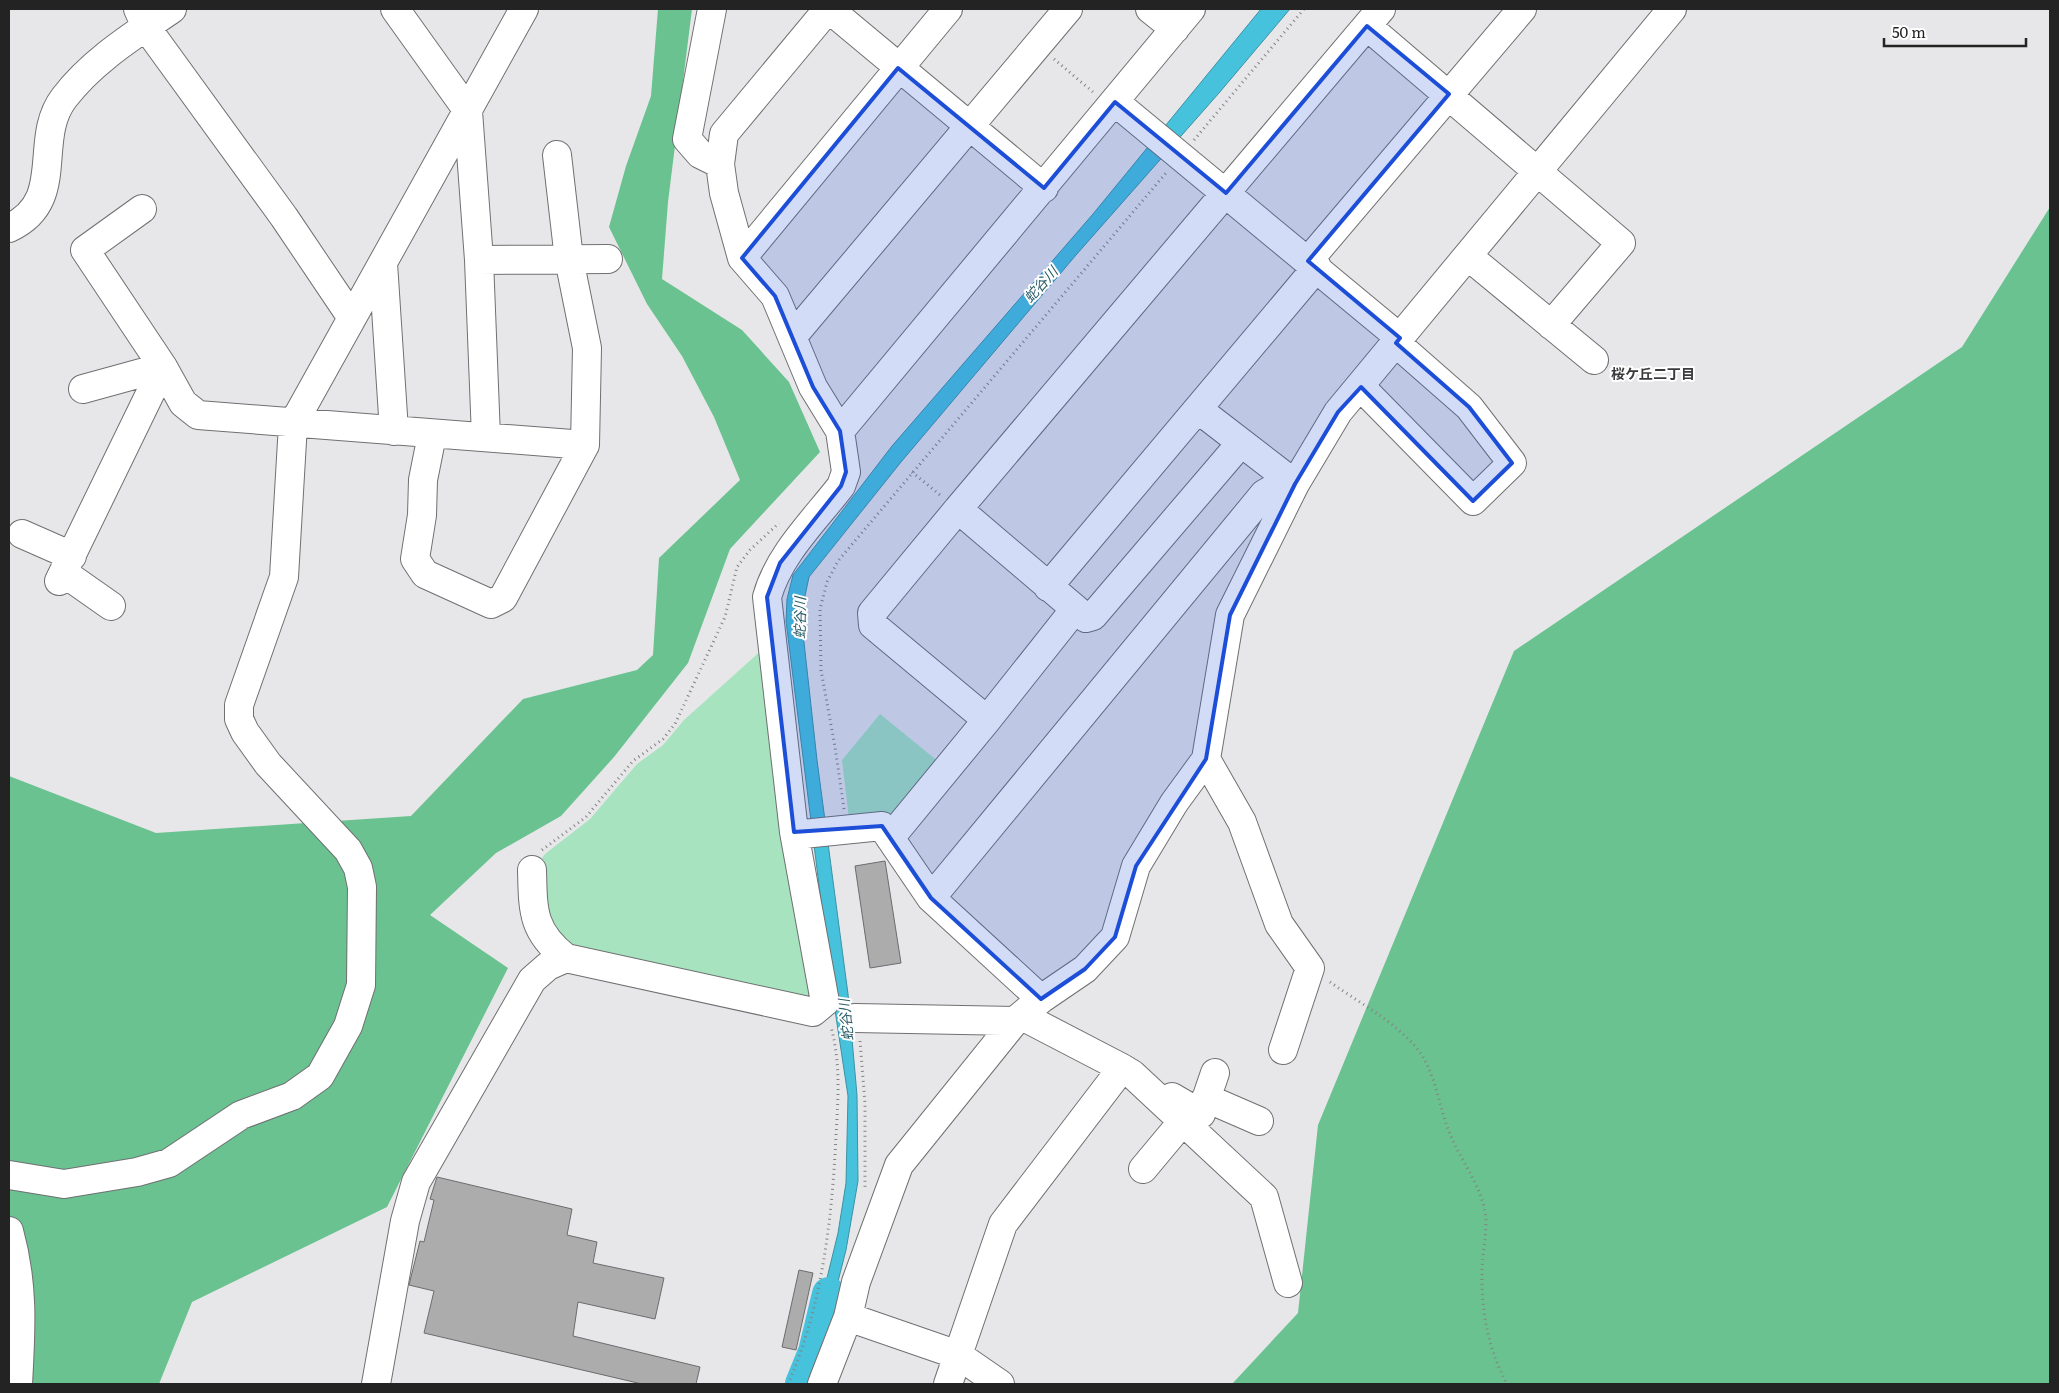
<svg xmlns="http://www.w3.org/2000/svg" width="2059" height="1393" font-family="Literata,'Noto Sans JP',serif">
<rect width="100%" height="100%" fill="#e7e7e9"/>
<path fill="#a6e3be" d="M764 648 813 994 803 1003 564 951 553 939 539 862 545 854 590 819 637 764 663 745 684 720Z
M880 714 939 762 901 809 888 815 849 819 842 760Z"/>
<path fill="#69c290" d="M658 9H692L668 202 662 279 742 330 789 382 820 452 730 549 688 663 614 757 561 816 496 853 430 915 508 968 387 1207 192 1302 159 1384H9V776L156 833 411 816 523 699 637 670 653 655 659 558 740 480 714 417 682 356 647 304 609 227 626 166 651 96Z
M2050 207V1384H1232L1298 1313 1318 1125 1514 651 1962 347Z"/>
<path fill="#47c2dc" stroke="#3c92a4" d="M1261 9H1290L1219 93 1076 255 901 462 809 577 801 615 817 760 848 994 857 1095 858 1181 846 1250 833 1301 801 1384H797L807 1360 838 1233 846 1183 848 1096 833 997 786 621 787 599 793 575 892 446 1093 214Z"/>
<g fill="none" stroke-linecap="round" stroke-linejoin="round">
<path stroke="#47c2dc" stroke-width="34" d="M802 1384 815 1352 829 1294"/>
</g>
<path fill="#adacad" stroke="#6c6b6d" d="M885 861 901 963 870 968 855 866Z
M437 1177 572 1209 567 1235 597 1242 593 1263 664 1278 655 1319 578 1302 573 1336 700 1367 696 1384H642L424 1333 434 1291 409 1285 420 1241 424 1242 434 1200 430 1199Z
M799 1270 813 1273 796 1350 782 1347Z"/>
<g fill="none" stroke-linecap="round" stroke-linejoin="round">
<defs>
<path id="minor" d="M138 9 146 27 284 217 352 318
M395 9 468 111 479 260 486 437
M712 9 687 139 700 154 720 164
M829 9 1044 188
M948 9 742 258 775 296 813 387 840 431 1191 9
M1150 9 1175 29
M1367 26 1621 243 1551 325
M1115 102 1400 338
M142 209 85 250 163 367 183 403 198 415 585 445
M9 228C68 201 32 140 64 98 92 61 134 35 172 9
M1469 257 1594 360
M742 258 724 193 720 164 724 134 828 9
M479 260 608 259
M1308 261 1522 9
M383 263 394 431
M793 336 1068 9
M1361 387 1473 501 1512 463 1469 407 1396 343
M83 389 163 367
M1199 410 1295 484
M432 435 423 480 422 515 415 559 425 574 491 604 503 598 585 445 587 348 569 259 557 155
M958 509 1381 9
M22 534 72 556
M64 573 111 606
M59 581 163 367
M1048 587 1317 267
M1075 609 987 720 873 625 872 613 958 509 1086 618 1093 616 1240 444
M1206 759 1242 822 1279 924 1310 968 1283 1050
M794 832 803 834 882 826 931 898 1041 999
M890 838 987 720
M532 870C533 911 532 931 566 958L813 1012 825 1002 794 832 767 597C779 554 814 521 841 486L846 472 840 431
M931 898 1264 494 1278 486 1295 484
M855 1018 1015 1021
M1122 1068 1132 1074 1264 1197 1288 1283
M1172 1097 1201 1114 1215 1073
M1206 1098 1259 1121
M1143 1169 1183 1121
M9 1175 64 1184 137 1172 169 1163 241 1115 292 1096 320 1076 348 1026 361 985 362 887 358 868 348 850 268 764 245 732 239 719V705L284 577 293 424 524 9
M9 1231C24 1285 21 1329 18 1384
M848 1317 958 1355 948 1384
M376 1384 405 1221 416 1182 532 980 548 966 566 958
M822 1384 848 1317 856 1282 899 1165 1015 1021 1041 999 1085 969 1115 937 1136 866 1174 803 1206 759 1230 615 1295 484 1338 412 1672 9
M1000 1384 958 1355 1003 1224 1122 1068 1022 1016"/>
</defs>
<use href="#minor" stroke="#6f7071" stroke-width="30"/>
<path stroke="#838384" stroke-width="3" stroke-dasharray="1 4" stroke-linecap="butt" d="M1054 59 1093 92
M1194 140 1304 9
M912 472 940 495
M844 809 835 747 821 670 820 609 827 582 838 561 1166 173
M542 850 586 817 633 761 663 739 675 724 725 617 737 567 750 550 779 523
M1330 982C1358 1002 1392 1020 1415 1046 1436 1070 1438 1106 1450 1134 1461 1162 1485 1190 1486 1221 1486 1237 1483 1252 1482 1267 1481 1309 1487 1347 1507 1384
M860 1041 865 1103V1187
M788 1384C822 1307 832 1220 836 1136 838 1099 841 1064 831 1027"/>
<use href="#minor" stroke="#fff" stroke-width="28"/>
</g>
<path fill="#1d4ed8" fill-opacity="0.2" stroke="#1d4ed8" stroke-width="4" stroke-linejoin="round" d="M1367 26 1449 94 1308 261 1400 338 1396 343 1469 407 1512 463 1473 501 1361 387 1338 412 1295 484 1230 615 1206 759 1136 866 1115 937 1085 969 1041 999 931 898 882 826 794 832 767 597 780 563 841 486 846 472 840 431 813 387 775 296 742 258 898 68 1044 188 1115 102 1226 193Z"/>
<g text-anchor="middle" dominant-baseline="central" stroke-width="4" stroke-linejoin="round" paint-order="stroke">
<g font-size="14" font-style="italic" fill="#275a66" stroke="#fff">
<text transform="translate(1040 284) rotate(-48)">蛇谷川</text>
<text transform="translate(799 618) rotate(-89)">蛇谷川</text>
<text transform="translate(845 1020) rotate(-96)">蛇谷川</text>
</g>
<g font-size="14" font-weight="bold" fill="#3b3b3d" stroke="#fff">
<text x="1653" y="373">桜ケ丘二丁目</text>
</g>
</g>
<rect width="2059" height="1393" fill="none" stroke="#232323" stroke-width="20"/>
<path d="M1884 38v8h142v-8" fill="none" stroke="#232323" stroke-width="2.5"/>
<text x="1892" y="38" font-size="15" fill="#232323" stroke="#ffffff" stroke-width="4" paint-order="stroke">50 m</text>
</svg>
